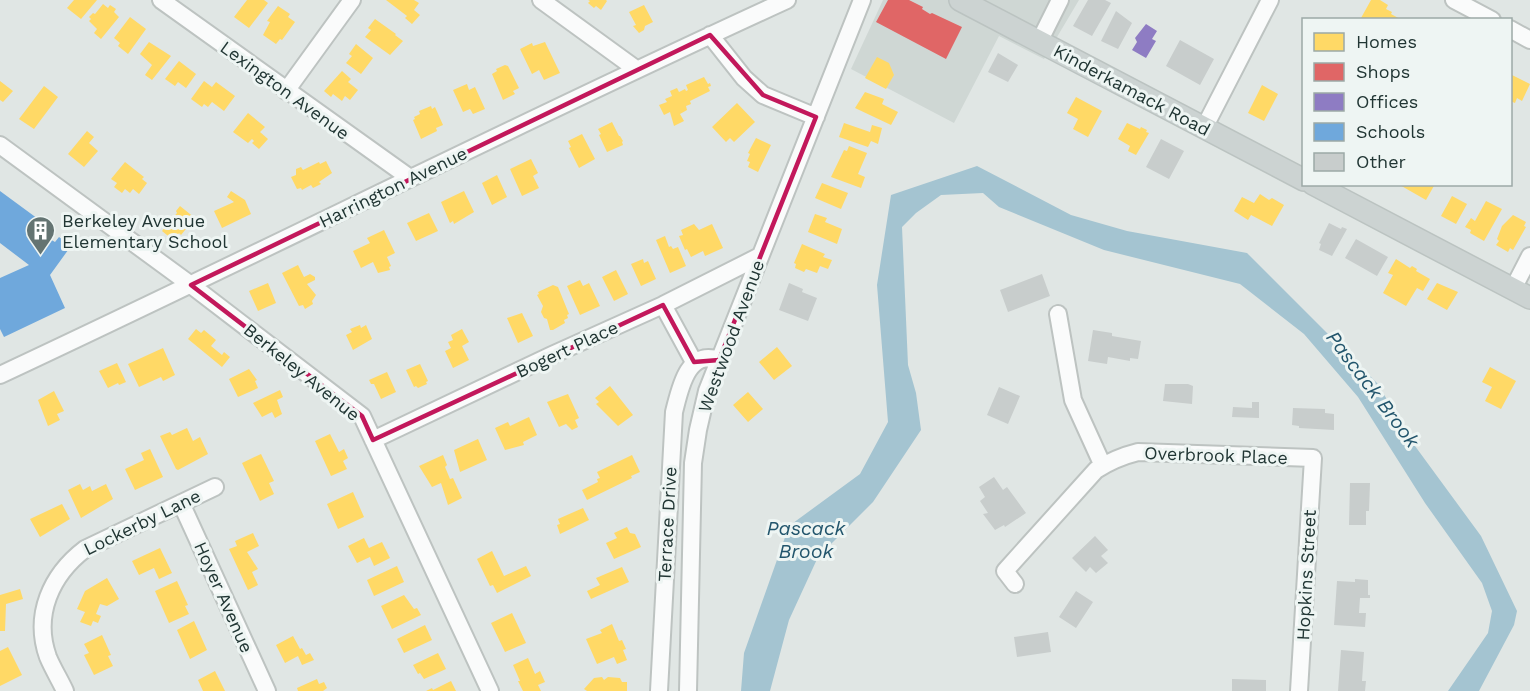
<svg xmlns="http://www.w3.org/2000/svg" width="1530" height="691" font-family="'Work Sans',sans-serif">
<rect width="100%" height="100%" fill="#e0e6e4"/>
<path fill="#cfd7d4" d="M883 0H1079L1044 59 999 36 954 123 851 69Z"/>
<path fill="#a4c4d1" d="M977 166 1071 215 1127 231 1247 253 1377 383 1415 446 1481 536 1517 611 1514 625 1479 691H1448L1488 633 1492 611 1482 583 1425 503 1358 397 1304 334 1240 284 1104 250 999 207 983 193 941 195 916 213 902 227 908 365 916 393 921 430 873 502 818 557 789 620 770 691H741L744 653 789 526 860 474 888 422 877 285 891 195Z"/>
<path fill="#ffd966" d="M74 0H97L81 19 67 8Z
M247 0H264L268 3 249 28 234 17Z
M386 0H414L419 3 414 10 420 15 412 24 405 18 407 16Z
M588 0H606L607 1 601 10 596 6 594 8 588 3 590 1Z
M1371 0H1380L1388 5 1386 9 1392 12 1391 14 1402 20 1361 18Z
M103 4 108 8 110 5 116 9 114 12 119 17 101 39 94 33 97 29 89 21 91 19 89 17 93 13 95 14Z
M644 5 653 22 645 26 644 30 639 33 633 26 636 25 629 12Z
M278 6 290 14 288 17 295 22 282 40 280 39 276 44 263 35 270 22 267 21Z
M130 17 146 29 128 54 118 46 120 43 114 38Z
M375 19 396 34 395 35 403 41 390 55 365 37 371 30 368 28Z
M149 42 171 56 152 80 145 75 152 65 140 54Z
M545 42 560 73 544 80 539 70 532 74 520 49 532 43 533 46Z
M356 44 373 58 361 74 346 63 352 56 349 54Z
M877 57 889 63 894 75 886 89 865 78Z
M179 61 196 74 186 88 178 82 175 86 165 79Z
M505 65 508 66 519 88 513 91 515 94 503 100 492 74 497 71 496 69Z
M342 71 351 79 348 82 358 90 350 100 345 96 342 101 333 94 331 97 324 91Z
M1512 75 1530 84 1522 101 1517 98 1515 103 1510 101V76Z
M704 77 708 84 710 83 711 86 708 87 710 91 690 101 691 104 686 106 687 110 680 114 684 121 674 126 670 112 664 115 659 105 667 102 665 99 672 96 670 91 677 88 679 92 685 89 686 91 688 90 686 85Z
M0 81 13 91 3 102 0 100Z
M204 81 212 87 216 82 235 96 224 111 212 102 208 107 204 104 202 107 191 99Z
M467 84 469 90 475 87 485 109 473 114 470 109 463 112 453 90Z
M1262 85 1278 94 1264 121 1248 113Z
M44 86 58 97 34 129 19 119Z
M865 92 884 99 882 104 898 112 891 125 855 108Z
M1076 97 1102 111 1088 137 1073 129 1078 119 1067 113Z
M737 103 755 122 734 142 730 138 726 142 712 127Z
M431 106 432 109 435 107 443 125 436 128 437 131 421 139 413 120 415 119 414 117 420 114 419 111Z
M248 113 265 127 260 132 268 139 259 149 252 143 254 141 252 139 248 143 233 132Z
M612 122 619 136H620L623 141 622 142 623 145 607 152 599 135 601 134 598 129Z
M844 123 870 132 872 125 882 128 878 144 871 141 868 147 839 137Z
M1127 123 1140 129 1141 127 1147 130 1146 132 1149 133 1136 155 1128 151 1130 146 1118 139Z
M87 131 94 137 89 143 98 151 84 167 68 154Z
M582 134 595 159 579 168 569 148 571 147 568 141Z
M756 138 771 145 758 172 748 167 750 162 747 161 750 154 748 153Z
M849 146 867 153 858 174 865 177 861 188 831 177 844 150 847 151Z
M531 159 538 173 533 176 539 188 522 196 510 169Z
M326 161 332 173 319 182 321 184 313 188 311 185 302 190 301 188 297 189 291 177 296 175V169L301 167 303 170 319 162 320 164Z
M125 162 144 177 142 179 147 183 139 194 133 189 130 193 125 189 122 193 114 187 117 183 111 179Z
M497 175 507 197 492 205 482 183Z
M822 183 848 193 841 209 815 198Z
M1398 184H1435L1426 200Z
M231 191 245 200 251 214 222 228 214 211 234 202 227 197Z
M464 191 474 212 454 224 453 221 450 223 441 202Z
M1260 194 1269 200 1272 198 1284 205 1272 226 1251 215 1248 220 1234 211 1242 197 1254 203Z
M1452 196 1467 204 1456 224 1441 216Z
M1486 201 1502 209 1484 241 1470 233 1471 230 1465 227 1471 218 1475 221Z
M180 206 195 218 181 235 179 233 173 240 162 231 177 213 176 211Z
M429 213 438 231 416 241 407 223Z
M815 214 827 218 825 222 842 229 837 244 808 232Z
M1513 215 1526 222 1524 226 1526 227 1513 250 1510 248 1508 252 1496 245 1499 241 1497 239 1502 226Z
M694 224 699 230 712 224 723 248 705 256 703 251 691 257 687 249 685 250 679 236 683 235 681 230Z
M384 230 395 253 387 257 391 266 389 267 390 270 378 273 373 262 361 268 353 251 370 243 367 238Z
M665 236 669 247 671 246 673 249 678 247 686 266 670 273 656 240Z
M802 244 825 254 823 257 832 260 828 269 820 266 817 273 806 269 804 272 795 268 796 264 794 263Z
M643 259 644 263 648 261 656 279 641 286 631 264Z
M1396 259 1410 268 1412 266 1417 269 1416 271 1430 279 1423 291 1417 288 1406 306 1383 293 1393 275 1388 273Z
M298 265 304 277 310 274 315 277V280L307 284 316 295 312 301 313 304 305 309 303 305 299 306 282 273Z
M616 270 628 294 614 301 602 277Z
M580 280 583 286 589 283 600 306 580 315 567 286Z
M268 283 276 303 258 311 249 291Z
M1437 283 1458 292 1447 310 1427 299Z
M553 285 558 287 569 314 567 315 568 318 564 320 565 323 553 330H550L547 319 544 318 541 312 543 306 537 295 539 294 538 292Z
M522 313 533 336 518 343 507 318Z
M360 325 361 328 366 325 372 339 353 350 346 335 352 332 350 329Z
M196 329 201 333 204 330 216 340 211 346 222 355 224 352 230 357 222 367 188 339Z
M462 329 469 342 462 346 469 360 453 368 445 351 451 348 448 342 453 340 451 335Z
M777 347 792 366 774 380 759 362Z
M163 348 175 375 163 381 161 377 139 387 128 364Z
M117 363 126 382 119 385 118 383 108 388 99 371Z
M420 364 428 381 426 382 427 384 418 388 416 386 414 387 406 370Z
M1490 367 1516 381 1501 409 1485 401 1492 387 1482 382Z
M249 369 257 380 255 381 258 388 238 397 229 379Z
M387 372 396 392 381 399 374 384H371L369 380Z
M610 386 633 415 618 426 596 404 599 402 595 398Z
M280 390 283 397 277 400 282 414 275 418 272 412 262 417 253 403Z
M54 391 64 411 57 414 60 420 48 426 38 400Z
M748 392 763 409 748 422 733 405Z
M568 394 579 418 575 420 578 427 572 430 566 424 559 427 547 402Z
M529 417 537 435 523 442 524 445 505 450 495 428 508 422 510 426Z
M187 428 193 441 200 437 208 454 178 470 176 469 160 436 170 432 172 435Z
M330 434 339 452 344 449 348 458 343 461 347 469 331 476 315 441Z
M478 439 487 460 460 472 454 450Z
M150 449 163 477 135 490 125 469 144 460 141 453Z
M261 454 274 481 269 483 274 494 260 501 242 463Z
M443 455 447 465 445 467 450 479 453 478 462 498 448 505 441 483 432 487 419 466Z
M632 455 640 472 631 476 632 478 587 500 582 490 598 482 597 479 600 478 597 472Z
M80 484 83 490 90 486 92 491 106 484 113 499 81 518 68 490Z
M353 492 364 517 338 529 327 504Z
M62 504 70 519 40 537 30 519Z
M583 508 589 520 560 534 557 525 560 524 558 519Z
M627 527 630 533 635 534 641 547 614 559 606 543 617 538 614 533Z
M253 533 259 546 247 552 258 569 252 572 258 585 248 590 229 549 237 546 235 541Z
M364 538 369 548 382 542 390 558 374 566 370 557 357 563 348 546Z
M160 548 172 573 159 579 154 568 139 575 132 561Z
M492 551 504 576 526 566 531 576 497 593 493 585 490 586 477 559Z
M397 566 404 582 374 596 367 580Z
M622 567 629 582 591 599 587 591 600 585 596 578Z
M107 578 119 599 107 606 100 604 96 614 101 616 98 623 93 621 91 626 80 622 85 612 77 609 85 591Z
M177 581 188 605 185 606 189 614 169 623 155 591Z
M20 589 23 599 6 604 5 631H0V595Z
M404 595 414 609 417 608 421 615 392 629 381 606Z
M512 613 526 643 505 652 491 623Z
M194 621 207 650 190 659 177 630Z
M612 624 619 641 622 640 626 649 623 650 627 660 617 664 614 657 597 664 586 639 602 633 600 630Z
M425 625 432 640 404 653 397 639Z
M102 635 111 655 108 656 113 666 94 675 84 655 89 653 84 644Z
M293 636 300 649 302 648 306 655 310 653 314 660 302 665 298 656 285 663 276 645Z
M8 647 22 675 0 686V651Z
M438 653 446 669 424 679 420 673 418 674 413 665Z
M528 658 535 674 540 671 545 682 538 685 541 691H523L518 681H520L513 665Z
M215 671 225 691H203L198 680Z
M602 677 604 680 608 677 620 678 622 682H627V691H587L584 689 594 678Z
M317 679 319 684 324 682 327 688 323 691H298L297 688Z
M451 681 456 691H426L432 688 433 690Z"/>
<path fill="#e06666" d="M888 0H909L923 7 922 9 930 14 932 13 962 27 946 59 876 22Z"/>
<path fill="#8e7cc3" d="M1146 24 1157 31 1152 39 1156 41 1146 58 1132 50 1137 42 1135 38Z"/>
<path fill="#6fa8dc" d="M0 191 49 227 43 235 55 242 59 237 71 246 50 275 65 308 4 337 0 329V278L29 265 0 243Z"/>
<path fill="#c8cdcc" d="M1088 0H1105L1111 3 1092 36 1073 26Z
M1116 11 1132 23 1118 49 1101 41Z
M1180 40 1214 59 1200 85 1166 66Z
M998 53 1018 65 1008 82 988 72Z
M1161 139 1184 151 1169 179 1146 167Z
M1329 223 1341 229 1342 227 1347 229 1332 256 1319 250 1321 244 1319 243Z
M1356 239 1388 257 1377 276 1345 258Z
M1042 274 1050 296 1008 312 1000 290Z
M789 283 803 289 802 292 817 298 808 321 779 310Z
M1093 330 1112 333V336L1141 341 1138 359 1130 358V361L1108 357 1107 364 1088 361Z
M1165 384H1188L1193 386 1192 404 1163 401Z
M999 387 1020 396 1008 424 987 415Z
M1252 402H1259V418L1232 417 1233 407 1252 408Z
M1293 408 1325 409V413L1334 414V430L1299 428V426L1292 425Z
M994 477 1003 490 1007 487 1026 513 1005 527 1004 525 995 530 983 514 988 513 980 501 985 497 979 487Z
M1350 483H1370L1369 511H1366V525H1349Z
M1095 536 1108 550 1101 556 1108 563 1096 573 1090 567 1086 572 1072 558Z
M1355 579 1368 580V595H1370V598H1360L1359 613H1366L1365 627 1334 625 1337 581 1355 582Z
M1076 591 1093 602 1076 628 1059 617Z
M1048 632 1051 652 1017 657 1014 637Z
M1341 650 1364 652 1362 681H1366L1365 691H1338Z
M1232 679 1266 680V691H1232Z"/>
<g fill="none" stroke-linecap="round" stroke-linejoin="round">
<defs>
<path id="minor" d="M161 0 410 178
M541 0 636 69
M1454 0 1492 20
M1510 29 1530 40
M710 35 744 78 763 95 816 117
M1039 42 1060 0
M286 91 352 0
M1204 128 1270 0
M0 145 191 285 362 416 490 691
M1513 289 1530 256
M663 305 694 362
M1058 314 1073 400 1103 466
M0 375C263 252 522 121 787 0
M373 440 552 355 663 305 760 256
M181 503 267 691
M1015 584 1005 571 1096 470C1110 461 1122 456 1138 452L1313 458 1299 691
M65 691C60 680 53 669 48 657 33 615 51 575 85 549L215 487
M659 691 674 412C680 389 687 349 719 360
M688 691 693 463 698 430 707 391 862 0"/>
<path id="major" d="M960 0 1304 180
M1313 184 1530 298"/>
</defs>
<use href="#minor" stroke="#bdc3c1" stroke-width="20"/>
<use href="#major" stroke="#bbc3c1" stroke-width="24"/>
<use href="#minor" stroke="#fafbfb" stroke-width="16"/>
<use href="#major" stroke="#ccd3d2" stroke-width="21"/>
</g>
<path fill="none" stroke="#c2185b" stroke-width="4.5" stroke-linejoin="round" d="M710 35 763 95 816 117 719 360 694 362 663 305 373 440 362 416 191 285Z"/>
<defs>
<symbol id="building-pin" viewBox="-11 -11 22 30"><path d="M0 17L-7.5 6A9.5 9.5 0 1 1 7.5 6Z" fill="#647472" stroke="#eef5f3"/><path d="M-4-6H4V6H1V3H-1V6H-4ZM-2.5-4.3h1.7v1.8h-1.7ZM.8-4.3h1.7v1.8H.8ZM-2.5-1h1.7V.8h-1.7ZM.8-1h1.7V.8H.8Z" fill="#fff"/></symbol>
</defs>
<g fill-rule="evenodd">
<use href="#building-pin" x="24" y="214" width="33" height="45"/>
</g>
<g text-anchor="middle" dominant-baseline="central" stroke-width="6" stroke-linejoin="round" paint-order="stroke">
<g font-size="18" fill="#213634" stroke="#eef5f3">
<text transform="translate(285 90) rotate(36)">Lexington Avenue</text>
<text transform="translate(1132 90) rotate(28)">Kinderkamack Road</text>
<text transform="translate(393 187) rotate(-26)">Harrington Avenue</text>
<text transform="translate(731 336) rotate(-70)">Westwood Avenue</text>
<text transform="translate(567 349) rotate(-25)">Bogert Place</text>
<text transform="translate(302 372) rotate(39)">Berkeley Avenue</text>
<text transform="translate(1216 455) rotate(2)">Overbrook Place</text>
<text transform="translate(142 522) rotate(-26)">Lockerby Lane</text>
<text transform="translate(667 524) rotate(-87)">Terrace Drive</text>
<text transform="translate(1306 575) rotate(-87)">Hopkins Street</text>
<text transform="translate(224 597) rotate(66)">Hoyer Avenue</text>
</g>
<g font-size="18" fill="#213634" stroke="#eef5f3" text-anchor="start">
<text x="62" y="220">Berkeley Avenue<tspan x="62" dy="21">Elementary School</tspan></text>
</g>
<g font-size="20" font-style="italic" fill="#22556c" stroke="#eef5f3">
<text transform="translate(1373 389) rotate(53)">Pascack Brook</text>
<text x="806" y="528">Pascack<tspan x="806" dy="23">Brook</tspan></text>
</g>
</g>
<rect x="1302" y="18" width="210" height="168" fill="#eef5f3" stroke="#9ca9a7" stroke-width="1.5"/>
<rect x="1314" y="33" width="30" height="18" fill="#ffd966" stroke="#9ca9a7" stroke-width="1.5"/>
<text x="1356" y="48" font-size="18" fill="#213634">Homes</text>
<rect x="1314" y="63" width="30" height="18" fill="#e06666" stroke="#9ca9a7" stroke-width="1.5"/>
<text x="1356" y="78" font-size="18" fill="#213634">Shops</text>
<rect x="1314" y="93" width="30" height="18" fill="#8e7cc3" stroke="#9ca9a7" stroke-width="1.5"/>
<text x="1356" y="108" font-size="18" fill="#213634">Offices</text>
<rect x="1314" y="123" width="30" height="18" fill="#6fa8dc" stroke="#9ca9a7" stroke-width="1.5"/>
<text x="1356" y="138" font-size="18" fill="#213634">Schools</text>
<rect x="1314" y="153" width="30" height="18" fill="#c8cdcc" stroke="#9ca9a7" stroke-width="1.5"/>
<text x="1356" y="168" font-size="18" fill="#213634">Other</text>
</svg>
